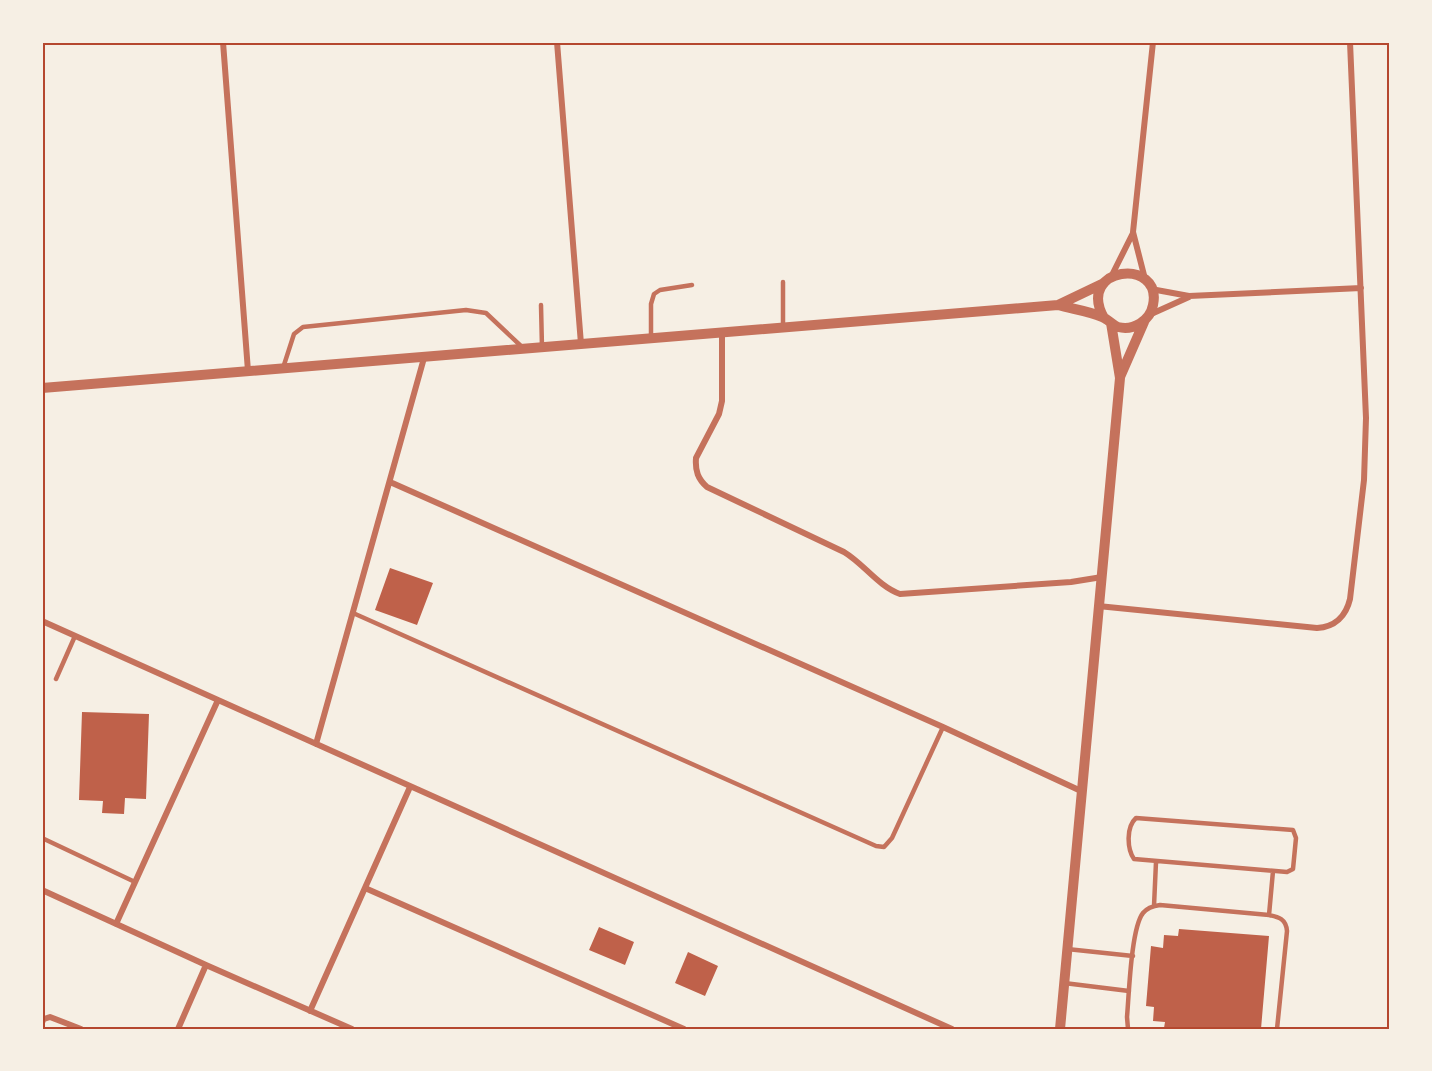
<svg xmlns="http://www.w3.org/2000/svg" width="1432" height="1071" font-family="'DejaVu Sans',sans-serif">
<rect width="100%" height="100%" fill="#f6efe4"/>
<path fill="#bf614a" d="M390 568 433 583 417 625 375 610Z
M82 712 149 714 146 799 125 798 124 814 102 813 103 801 79 800Z
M599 927 634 942 625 965 589 950Z
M1179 929 1269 936 1261 1029H1181L1164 1028 1165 1022 1153 1021 1154 1007 1146 1006 1151 946 1163 948 1164 935 1178 936Z
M688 952 718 966 705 996 675 983Z"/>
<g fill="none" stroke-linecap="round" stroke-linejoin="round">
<path stroke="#c5725c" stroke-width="4.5" d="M783 282V327
M541 305 542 348
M651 336V304L654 294 660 290 692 285
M283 368 294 334 303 327 466 310 486 313 522 347
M353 613 876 846 884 847 892 838 943 727
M56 679 75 636
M1136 818 1293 830 1296 838 1293 869 1287 872 1134 859C1127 849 1126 827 1136 818Z
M42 838 135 882
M1154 906 1156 862
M1269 915 1273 871
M1067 949 1133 956
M1064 983 1129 991
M1128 1029 1127 1017C1129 995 1131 928 1143 913 1147 908 1153 906 1160 905L1269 915C1279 917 1286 919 1287 931L1277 1029"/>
<path stroke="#c5725c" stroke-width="6" d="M223 42 248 371
M557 42 581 344
M1111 277 1133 233
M1145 279 1133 232 1153 42
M1151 289 1189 296 1361 288
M1149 315 1189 297
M722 334V401L719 414 696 458C695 471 698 479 707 487L844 552C864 564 878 586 900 594L1071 582 1102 577
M390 482 943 727 1081 791
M1098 606 1317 628C1335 627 1346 616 1350 599L1364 480 1366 418 1350 42
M42 621 952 1029
M316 744 424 358
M365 888 684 1029
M42 890 206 965 352 1029
M116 924 218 700
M310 1011 410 787
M42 1022 44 1019 50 1017 81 1029
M178 1029 206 965"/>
<path stroke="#c5725c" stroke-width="10" d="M1058 305 1104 283
M1120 377 1144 322
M42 388 1058 305C1072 309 1089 311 1102 317 1108 319 1112 325 1118 327 1133 331 1150 321 1153 305 1163 257 1075 266 1104 318
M1060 1029 1120 378 1111 323"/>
</g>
<rect width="1432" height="1071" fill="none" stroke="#f6efe4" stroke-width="87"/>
<rect x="44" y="44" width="1344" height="984" fill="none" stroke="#b5482f" stroke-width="2"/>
</svg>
